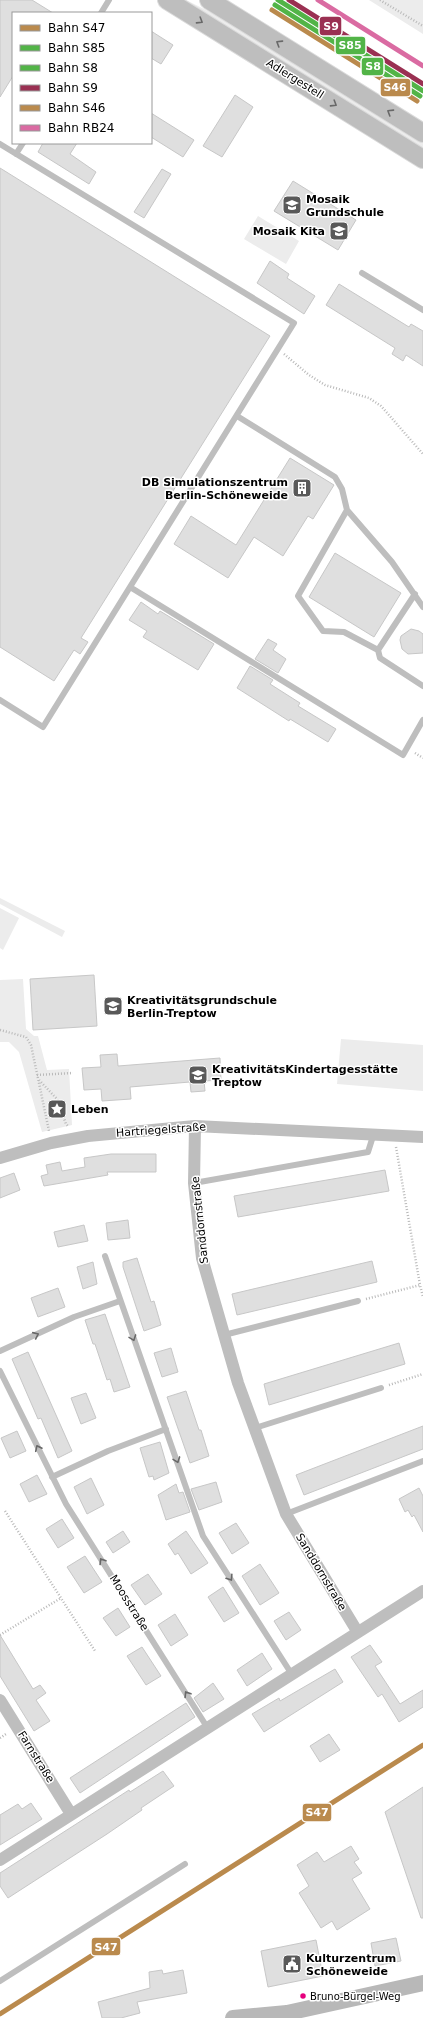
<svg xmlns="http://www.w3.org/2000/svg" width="423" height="2018" font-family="'DejaVu Sans',sans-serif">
<rect width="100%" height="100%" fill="#fff"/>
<path fill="#ececec" d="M178 0H186L232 23 423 141V152Z
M369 0H423V34Z
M258 216 299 241 286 264 244 239Z
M0 898 65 931 62 937 0 904Z
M0 908 19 918 3 950 0 948Z
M23 979 26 1029 34 1036H38L47 1070 69 1069 72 1125 42 1132 19 1052 9 1042H0V980Z
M341 1039 423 1045V1091L337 1084Z"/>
<path fill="#dfdfdf" stroke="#c7c7c7" d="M0 0H32L53 13H13V76L0 97Z
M151 31 173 45 161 64 151 58Z
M235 95 253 107 222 157 203 146Z
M151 113 194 140 183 157 151 137Z
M43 143H77L70 154 96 172 89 184 38 152Z
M0 168 270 336 81 638 88 642 80 654 74 650 54 681 0 647Z
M162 169 171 174 144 218 134 212Z
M293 181 356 220 338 250 274 211Z
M270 261 289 274 287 278 315 296 304 314 257 283Z
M339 284 409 327 411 324 423 331V366L406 355 403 361 392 354 395 348 326 305Z
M290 458 334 485 313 519 308 516 283 556 254 537 228 578 174 544 191 516 236 545Z
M335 553 401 593 374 637 309 597Z
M141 602 158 614 160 611 214 644 198 670 143 637 147 631 129 620Z
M411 629 419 631 423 634V653L408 654 402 649 400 640 401 636Z
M268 639 277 644 273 650 286 659 278 673 255 659Z
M250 666 273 680 270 684 300 703 298 706 336 729 328 742 290 719 289 721 237 688Z
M94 975 97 1026 33 1030 30 979Z
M117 1054 118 1066 220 1058 221 1080 204 1081 205 1091 191 1092 190 1082 130 1087 131 1099 102 1101 101 1089 84 1090 82 1068 101 1067 100 1055Z
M111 1154H156V1172H107L108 1175 44 1186 41 1176 48 1174 46 1165 60 1162 62 1171 85 1167 84 1158Z
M385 1170 389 1191 238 1217 234 1196Z
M14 1173 20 1190 0 1198V1178Z
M128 1220 130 1238 108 1240 106 1223Z
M84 1225 88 1241 58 1247 54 1232Z
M137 1258 151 1302 154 1301 161 1325 144 1331 123 1267V1262Z
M372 1261 377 1282 237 1315 232 1294Z
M93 1262 97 1284 83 1289 77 1267Z
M58 1288 65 1307 38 1317 31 1298Z
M105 1314 130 1387 114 1392 110 1379 107 1380 95 1344H93L85 1320Z
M399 1343 405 1364 269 1405 264 1384Z
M171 1348 178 1372 162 1377 154 1353Z
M28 1352 72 1451 58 1458 41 1418 38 1419 12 1359Z
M186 1391 199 1430H201L209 1456 190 1463 167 1397Z
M86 1393 96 1418 81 1424 71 1398Z
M423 1426V1449L304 1495 296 1475Z
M17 1431 26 1451 10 1458 1 1438Z
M160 1442 169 1473 154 1480 153 1476 149 1477 140 1448Z
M37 1475 47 1494 29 1502 20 1484Z
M91 1478 104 1505 87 1514 74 1487Z
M216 1482 222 1502 199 1510 191 1489Z
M176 1484 179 1493 183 1492 190 1512 166 1520 158 1495Z
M419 1488 423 1496V1532L414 1515 412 1517 408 1510 405 1512 399 1499Z
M62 1519 74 1538 58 1548 46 1529Z
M236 1523 249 1543 232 1554 219 1533Z
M123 1531 130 1542 113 1553 106 1542Z
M186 1531 208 1563 191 1574 178 1553 175 1555 168 1544Z
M85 1556 102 1582 84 1593 67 1567Z
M260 1564 279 1593 260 1605 242 1576Z
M148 1574 162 1594 145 1605 131 1585Z
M223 1587 239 1613 224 1622 208 1597Z
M118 1608 130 1627 116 1636 103 1618Z
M289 1612 301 1630 286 1640 274 1621Z
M175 1614 188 1635 171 1646 158 1625Z
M0 1635 33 1689 40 1685 46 1693 36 1700 50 1721 34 1731 0 1676Z
M370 1645 382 1662 375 1666 400 1704 423 1690V1707L399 1722 382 1694 378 1697 351 1657Z
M142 1647 161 1676 146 1685 127 1656Z
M262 1653 272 1669 247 1686 237 1670Z
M335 1669 343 1682 264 1732 252 1714 279 1698 280 1701Z
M213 1683 224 1699 203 1712 194 1698Z
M186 1703 195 1717 80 1793 70 1778Z
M329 1734 340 1750 320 1762 310 1746Z
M163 1771 174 1786 141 1808 142 1810 107 1834 8 1898 0 1886V1873L129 1790 130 1792Z
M423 1787V1918H421L385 1812Z
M31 1803 42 1819 0 1845V1815L18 1804 22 1809Z
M351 1846 359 1859 354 1862 362 1873 352 1879 370 1909 337 1930 332 1921 321 1928 299 1893 309 1886 297 1865 317 1852 324 1862Z
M396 1938 401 1961 375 1966 371 1943Z
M316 1940 323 1976 268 1987 261 1951Z
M162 1970 163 1974 183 1970 187 1993 137 2002 140 2013 121 2018H102L98 2002 150 1988 149 1972Z"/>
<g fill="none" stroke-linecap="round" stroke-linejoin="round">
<defs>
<path id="primary" d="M167 0 423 159
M209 0 423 133"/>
</defs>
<use href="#primary" stroke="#dbdbdb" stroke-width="20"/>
<path stroke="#b9b9b9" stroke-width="2.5" stroke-dasharray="1 2" stroke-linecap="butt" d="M380 0 423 26
M284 354 309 375 325 385 369 398 381 406 423 454
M415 753 423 758
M0 1030 26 1037 31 1045 49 1131
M37 1075 73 1073
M39 1080 57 1099 66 1124 69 1127
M396 1147 420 1285
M366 1299 420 1285 423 1297
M389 1385 423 1374
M5 1511 95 1651
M0 1635 61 1598
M0 1738 6 1734"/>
<path stroke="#bebebe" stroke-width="6" d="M101 13 109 0
M0 144 294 323 43 727 0 700
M16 154 23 143
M362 273 423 310
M237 416 335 477 342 489 347 510 392 562 423 607
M347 510 298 596 323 631 344 632 378 650
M130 587 403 755 423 720
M415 594 378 650 380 658 423 686
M194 1183 368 1152 374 1133
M105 1256 203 1536 291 1673
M224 1335 358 1301
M0 1351 74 1317 120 1301
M0 1371 66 1504 207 1727
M255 1428 381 1388
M52 1477 108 1451 166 1429
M286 1514 423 1461
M0 1981 185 1864"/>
<path stroke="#bebebe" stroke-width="12" d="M195 1126 194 1183 202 1258 238 1383 286 1514 357 1631
M0 1158 51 1143 88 1136 195 1126 423 1137
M0 1700 71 1814
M0 1860 423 1591"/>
<path stroke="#b8b8b8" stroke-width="16" d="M233 2018 287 2013 423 1983"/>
<use href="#primary" stroke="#bebebe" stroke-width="18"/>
<defs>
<path id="rail-1" d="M0 2014 423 1745"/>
<path id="rail-2" d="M278 0 423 91"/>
<path id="rail-3" d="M275 5 420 96"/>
<path id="rail-4" d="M289 0 423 84"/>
<path id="rail-5" d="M272 10 417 101"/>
<path id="rail-6" d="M318 0 423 66"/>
</defs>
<use href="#rail-1" stroke="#fff" stroke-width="8"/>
<use href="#rail-2" stroke="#fff" stroke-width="8"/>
<use href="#rail-3" stroke="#fff" stroke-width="8"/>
<use href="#rail-4" stroke="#fff" stroke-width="8"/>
<use href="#rail-5" stroke="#fff" stroke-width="8"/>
<use href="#rail-6" stroke="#fff" stroke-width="8"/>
<use href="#rail-1" stroke="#ba8a4d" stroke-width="5"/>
<use href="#rail-2" stroke="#52b447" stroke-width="5"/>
<use href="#rail-3" stroke="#52b447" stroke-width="5"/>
<use href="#rail-4" stroke="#9a3052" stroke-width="5"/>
<use href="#rail-5" stroke="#ba8a4d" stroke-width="5"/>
<use href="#rail-6" stroke="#da6ba2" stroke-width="5"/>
</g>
<defs><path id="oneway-chevron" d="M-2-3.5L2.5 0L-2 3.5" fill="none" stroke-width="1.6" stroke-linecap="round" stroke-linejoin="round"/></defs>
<g stroke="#686868">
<use href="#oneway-chevron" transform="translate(200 21) rotate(32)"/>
<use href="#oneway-chevron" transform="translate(279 43) rotate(-148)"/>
<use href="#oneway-chevron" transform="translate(334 104) rotate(32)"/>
<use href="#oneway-chevron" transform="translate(390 112) rotate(-148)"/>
<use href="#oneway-chevron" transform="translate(36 1335) rotate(-24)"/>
<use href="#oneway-chevron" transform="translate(133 1338) rotate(70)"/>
<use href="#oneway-chevron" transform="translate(38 1448) rotate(-116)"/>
<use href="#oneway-chevron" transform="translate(177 1460) rotate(70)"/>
<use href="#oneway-chevron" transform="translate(102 1561) rotate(-122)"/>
<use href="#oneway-chevron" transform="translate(230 1578) rotate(57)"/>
<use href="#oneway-chevron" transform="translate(187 1694) rotate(-122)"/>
</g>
<defs>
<symbol id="school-square" viewBox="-11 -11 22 22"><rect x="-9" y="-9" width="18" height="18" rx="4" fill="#595959" stroke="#fff"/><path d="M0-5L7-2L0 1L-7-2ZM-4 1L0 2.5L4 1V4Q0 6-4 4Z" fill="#fff"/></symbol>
<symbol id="building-square" viewBox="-11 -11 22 22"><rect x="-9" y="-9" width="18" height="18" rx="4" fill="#595959" stroke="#fff"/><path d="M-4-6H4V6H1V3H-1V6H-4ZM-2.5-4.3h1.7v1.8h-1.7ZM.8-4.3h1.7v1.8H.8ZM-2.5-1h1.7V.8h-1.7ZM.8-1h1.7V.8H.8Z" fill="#fff"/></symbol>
<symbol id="sight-square" viewBox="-11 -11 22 22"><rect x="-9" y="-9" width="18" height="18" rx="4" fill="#595959" stroke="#fff"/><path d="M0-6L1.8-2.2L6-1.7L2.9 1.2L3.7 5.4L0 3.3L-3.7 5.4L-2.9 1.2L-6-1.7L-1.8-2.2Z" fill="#fff"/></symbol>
<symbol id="civic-square" viewBox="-11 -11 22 22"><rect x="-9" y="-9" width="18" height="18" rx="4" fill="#595959" stroke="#fff"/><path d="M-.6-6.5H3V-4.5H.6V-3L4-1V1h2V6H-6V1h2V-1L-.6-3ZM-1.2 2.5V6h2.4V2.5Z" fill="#fff"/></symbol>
</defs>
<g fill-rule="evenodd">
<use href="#school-square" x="281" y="194" width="22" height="22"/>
<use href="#school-square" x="328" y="220" width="22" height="22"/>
<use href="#building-square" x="291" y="477" width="22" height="22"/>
<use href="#school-square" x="102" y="995" width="22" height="22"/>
<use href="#school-square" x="187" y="1064" width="22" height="22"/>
<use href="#sight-square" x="46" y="1098" width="22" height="22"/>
<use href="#civic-square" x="281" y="1953" width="22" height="22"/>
</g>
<circle fill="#e5007d" stroke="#fff" stroke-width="1.5" cx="303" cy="1996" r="3.5"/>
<g text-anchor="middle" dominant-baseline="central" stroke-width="3" stroke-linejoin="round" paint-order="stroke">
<g font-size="10" fill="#000" stroke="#fff" text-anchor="start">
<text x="310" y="1996">Bruno-Bürgel-Weg</text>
</g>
<g font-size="11" fill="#000" stroke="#fff">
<text transform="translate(295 79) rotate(32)">Adlergestell</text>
<text transform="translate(161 1130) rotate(-4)">Hartriegelstraße</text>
<text transform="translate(200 1220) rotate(-96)">Sanddornstraße</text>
<text transform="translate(321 1572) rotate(59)">Sanddornstraße</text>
<text transform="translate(129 1603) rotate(58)">Moosstraße</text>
<text transform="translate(36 1757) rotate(58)">Farnstraße</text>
</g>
<g font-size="11" font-weight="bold" fill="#000" stroke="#fff" text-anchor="start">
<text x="306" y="199">Mosaik<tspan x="306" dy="13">Grundschule</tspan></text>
<text x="325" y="231" text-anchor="end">Mosaik Kita</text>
<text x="288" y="482" text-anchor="end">DB Simulationszentrum<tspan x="288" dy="13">Berlin-Schöneweide</tspan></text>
<text x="127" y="1000">Kreativitätsgrundschule<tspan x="127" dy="13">Berlin-Treptow</tspan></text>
<text x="212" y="1069">KreativitätsKindertagesstätte<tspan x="212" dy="13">Treptow</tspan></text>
<text x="71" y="1109">Leben</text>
<text x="306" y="1958">Kulturzentrum<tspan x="306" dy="13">Schöneweide</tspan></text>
</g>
</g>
<g stroke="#fff" stroke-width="1.5">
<rect x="319" y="16" width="23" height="20" rx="4" fill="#9a3052"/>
<rect x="335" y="36" width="31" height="19" rx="4" fill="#52b447"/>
<rect x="361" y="57" width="23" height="19" rx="4" fill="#52b447"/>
<rect x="380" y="78" width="31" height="19" rx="4" fill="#ba8a4d"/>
<rect x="302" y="1803" width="30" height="19" rx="4" fill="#ba8a4d"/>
<rect x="91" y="1937" width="30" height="19" rx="4" fill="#ba8a4d"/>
</g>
<g font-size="11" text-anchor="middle" font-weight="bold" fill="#fff">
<text x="331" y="30">S9</text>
<text x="350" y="49">S85</text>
<text x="373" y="70">S8</text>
<text x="395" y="91">S46</text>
<text x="317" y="1816">S47</text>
<text x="106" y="1951">S47</text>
</g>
<rect x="12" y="12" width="140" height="132" fill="#ffffff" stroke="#999999"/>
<rect x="20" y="25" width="20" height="6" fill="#ba8a4d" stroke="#999999"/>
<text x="48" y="32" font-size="12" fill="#000000">Bahn S47</text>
<rect x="20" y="45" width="20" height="6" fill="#52b447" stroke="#999999"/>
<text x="48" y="52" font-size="12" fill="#000000">Bahn S85</text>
<rect x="20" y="65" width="20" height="6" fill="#52b447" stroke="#999999"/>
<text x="48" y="72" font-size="12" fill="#000000">Bahn S8</text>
<rect x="20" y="85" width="20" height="6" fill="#9a3052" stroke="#999999"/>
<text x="48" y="92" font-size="12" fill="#000000">Bahn S9</text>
<rect x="20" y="105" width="20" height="6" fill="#ba8a4d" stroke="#999999"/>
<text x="48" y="112" font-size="12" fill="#000000">Bahn S46</text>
<rect x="20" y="125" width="20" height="6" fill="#da6ba2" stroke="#999999"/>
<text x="48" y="132" font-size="12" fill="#000000">Bahn RB24</text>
</svg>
